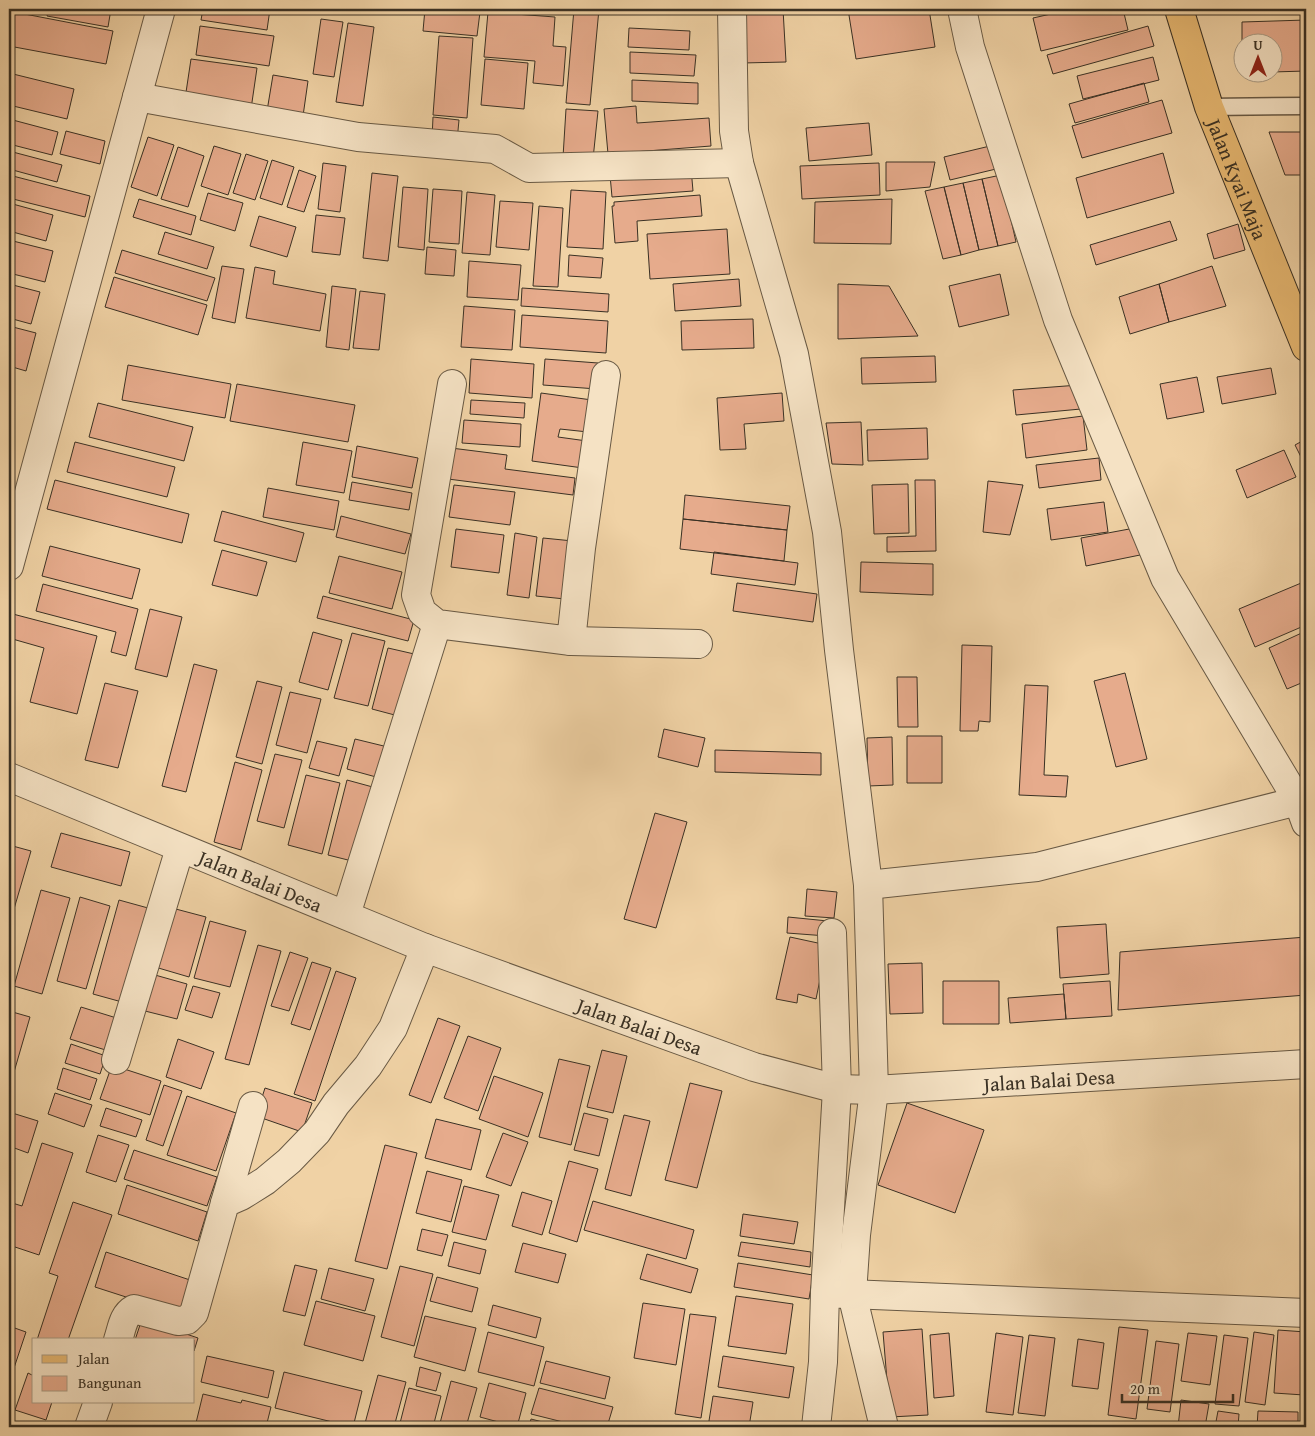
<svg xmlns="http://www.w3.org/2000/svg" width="1315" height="1436" font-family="'Gentium Book Plus',serif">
<rect width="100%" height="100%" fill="#f0d2a5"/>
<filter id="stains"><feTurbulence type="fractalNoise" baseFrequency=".004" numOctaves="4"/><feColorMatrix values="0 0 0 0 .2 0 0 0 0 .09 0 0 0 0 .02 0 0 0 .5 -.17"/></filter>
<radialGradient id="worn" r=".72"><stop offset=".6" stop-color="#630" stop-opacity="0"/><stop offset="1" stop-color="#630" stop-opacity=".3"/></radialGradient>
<path fill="#e6ab8c" stroke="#3a3124" d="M49 9H111L108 27 47 16Z
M203 9H270L267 30 201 20Z
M425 9 480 12 477 36 423 31Z
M574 9H599L590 105 566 103Z
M741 9H783L786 62 742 63Z
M848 9H929L935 47 856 59Z
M1073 9H1123L1128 30 1041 51 1033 18Z
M9 11 113 31 106 64 9 46Z
M488 12 555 17 553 46 566 47 563 86 533 83 535 61 484 57Z
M321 19 343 22 334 77 313 74Z
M1306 20V71L1272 72V42H1242V52V22Z
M348 23 374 27 363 106 336 102Z
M200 26 274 36 269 66 196 55Z
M1148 26 1154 46 1053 74 1047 55Z
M629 28 690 31 689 50 628 47Z
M439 36 473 38 467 118 433 115Z
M630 52 696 55 694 76 630 73Z
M1153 57 1159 80 1083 99 1077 76Z
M191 59 257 68 251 109 185 99Z
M485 59 528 63 524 109 481 105Z
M9 73 74 89 67 119 9 105Z
M273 75 308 81 302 123 266 117Z
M632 80 698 83V104L632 101Z
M1144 83 1149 102 1075 123 1069 104Z
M1162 100 1172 133 1082 158 1072 126Z
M636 106 637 123 709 118 711 146 608 154 604 109Z
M566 109 598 111 593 159 563 157Z
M433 117 459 120 457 141 432 139Z
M9 119 58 132 52 155 9 144Z
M869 123 872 155 809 161 806 128Z
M66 131 105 141 100 164 60 154Z
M1269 132H1306V175H1285Z
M148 137 174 145 157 196 131 187Z
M214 146 241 154 228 195 201 186Z
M990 146 996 169 950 180 944 157Z
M178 147 204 156 188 207 161 199Z
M9 151 62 165 57 182 9 169Z
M1163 153 1174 193 1087 218 1076 178Z
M246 154 268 161 255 200 233 193Z
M272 160 294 167 282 205 260 198Z
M886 162H935L930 187 886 191Z
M323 163 346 166 340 212 318 209Z
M879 163 880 195 802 199 800 166Z
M691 168 693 191 612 197 610 175Z
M299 170 316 176 304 212 287 207Z
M372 173 398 176 388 261 363 258Z
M9 175 90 196 85 217 9 198Z
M1001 175 1016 242 998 246 982 179Z
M982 179 998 246 979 250 963 183Z
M963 183 979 250 961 255 944 187Z
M403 187 428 189 424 250 398 247Z
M944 187 961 255 943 259 925 191Z
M433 189 462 191 459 244 429 242Z
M571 190 606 192 603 249 567 247Z
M467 192 495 195 490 255 462 253Z
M208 193 243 203 235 231 200 220Z
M700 195 702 216 637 221 638 241 615 243 612 206H614V202Z
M139 199 196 216 191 235 133 217Z
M892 199 891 244 814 243 815 202Z
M500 201 533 203 529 250 496 247Z
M9 203 53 215 46 241 9 231Z
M539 206 563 208 558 287 533 286Z
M316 215 345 218 340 255 312 252Z
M259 216 296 227 287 257 250 246Z
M1170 221 1177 240 1096 265 1090 245Z
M1238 224 1245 250 1214 259 1207 234Z
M727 229 730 274 650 279 647 234Z
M165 232 214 247 207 269 158 254Z
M9 240 53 251 45 282 9 273Z
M427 247 456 250 454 276 425 274Z
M122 250 215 278 207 301 115 273Z
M569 255 603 258 601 278 568 276Z
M469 261 521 265 518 300 467 297Z
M222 266 244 269 235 323 212 318Z
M1212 266 1226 306 1169 322 1159 284Z
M255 267 275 271 273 284 326 294 320 331 246 318Z
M1000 274 1009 315 959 327 949 286Z
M114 277 207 305 198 335 105 307Z
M739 279 741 306 675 311 673 284Z
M9 284 40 292 31 324 9 318Z
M838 284 889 286 918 336 838 339Z
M1159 284 1169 322 1130 334 1119 297Z
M332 286 356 289 349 350 326 347Z
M522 288 609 294 608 312 521 306Z
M360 291 385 294 379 350 353 348Z
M464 306 515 310 512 350 461 347Z
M522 315 608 321 606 353 520 347Z
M753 319 754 348 682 350 681 321Z
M9 326 36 333 26 371 9 366Z
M935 356 936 382 862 384 861 358Z
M471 359 534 364 532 398 469 393Z
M545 359 598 363 597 389 543 385Z
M128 365 231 384 225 418 122 400Z
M1271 368 1276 394 1222 404 1217 377Z
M1197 377 1204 412 1167 419 1160 384Z
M237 384 355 405 348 442 230 421Z
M1079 385 1081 409 1016 415 1013 390Z
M541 393 592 400 588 432 560 429 558 437 587 441 583 468 532 461Z
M782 393 784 421 744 424 746 449 720 450 717 398Z
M471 400 525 403 524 418 470 414Z
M98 403 193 427 184 461 89 437Z
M1083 416 1087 450 1026 458 1022 424Z
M464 420 521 424 520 447 462 443Z
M861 422 863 465 832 464 826 423Z
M927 428 928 459 868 461 867 430Z
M1306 439V467L1295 445Z
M75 442 175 467 167 497 67 472Z
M303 442 352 451 344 493 296 485Z
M357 446 418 458 412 488 352 477Z
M451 448 507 455 505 469 575 478 573 495 448 479Z
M1284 450 1296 477 1247 498 1236 470Z
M1099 458 1101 480 1039 488 1036 465Z
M55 480 189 514 182 543 47 509Z
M915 480H935L936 551 887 552V537L916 536Z
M988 481 1023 485 1010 535 983 532Z
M352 482 412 493 409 510 349 500Z
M908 484 909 533 874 534 872 485Z
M454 485 515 492 510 525 449 517Z
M268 488 339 501 334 530 263 517Z
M685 495 790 506 787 530 683 519Z
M1104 502 1108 532 1051 540 1047 509Z
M222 511 304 533 296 562 214 541Z
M341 516 411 534 405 554 336 537Z
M683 519 787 530 784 561 680 549Z
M1140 527 1145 554 1086 566 1081 538Z
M456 529 504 535 499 573 451 567Z
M515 533 537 537 529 598 507 595Z
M543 538 573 541 565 599 536 596Z
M50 546 140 569 132 599 42 576Z
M222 550 267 562 257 596 212 585Z
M714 552 798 563 795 585 711 574Z
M339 556 402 572 392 609 329 593Z
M861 562 933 564V595L860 592Z
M1306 581V625L1255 647 1239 609Z
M737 583 817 594 813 622 733 611Z
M43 584 138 609 126 656 111 652 116 632 36 611Z
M323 596 414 620 408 641 317 618Z
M150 609 182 617 167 677 135 669Z
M9 613 97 636 77 714 30 702 44 648 9 638Z
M1306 631V681L1287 689 1269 648Z
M313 632 342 640 328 690 299 682Z
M352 633 385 641 368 706 334 698Z
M962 645 992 646 990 722 979 721 978 731H960Z
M388 648 423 656 406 718 372 709Z
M194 664 217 670 186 792 162 786Z
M1125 673 1147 759 1116 767 1094 681Z
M897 677H917L918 727H898Z
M257 681 282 687 262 764 236 757Z
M105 683 138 691 118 768 85 760Z
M1025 685 1048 686 1044 775 1068 776 1066 797 1019 795Z
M290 692 321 699 307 753 276 745Z
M664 729 705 738 698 767 658 757Z
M907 736H942V783H907Z
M892 737 893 785 868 786 867 738Z
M355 739 396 749 387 780 347 769Z
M317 741 347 748 339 776 309 768Z
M715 750 821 753V775L715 772Z
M275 754 302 760 284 828 257 821Z
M235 762 262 770 241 850 214 842Z
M306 775 340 783 322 854 288 845Z
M347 780 380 789 360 863 328 855Z
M655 813 687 822 656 928 624 919Z
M61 833 130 852 121 886 51 867Z
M9 845 31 851 9 926Z
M807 889 837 892 834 918 805 916Z
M41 890 70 898 42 994 14 986Z
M80 897 110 906 86 989 57 981Z
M119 900 148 908 122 1002 93 994Z
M172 908 206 917 189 977 155 967Z
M788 917 828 921 827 936 787 933Z
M210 921 246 931 230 987 194 978Z
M1106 924 1109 974 1060 978 1057 927Z
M790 937 827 945 816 999 798 994 797 1003 776 999Z
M1306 937V995L1118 1010 1120 952Z
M258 945 281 951 249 1065 225 1059Z
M290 952 308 958 289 1011 271 1006Z
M312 962 331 968 310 1030 291 1024Z
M922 963 923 1013 890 1014 888 964Z
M336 971 356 978 315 1101 294 1094Z
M155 975 187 984 177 1019 145 1011Z
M943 981H999V1024H943Z
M1110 981 1112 1016 1066 1019 1063 984Z
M193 986 220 993 212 1018 185 1010Z
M1064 994 1066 1019 1010 1023 1008 998Z
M81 1007 123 1020 112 1052 70 1039Z
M9 1011 30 1017 12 1079 9 1078Z
M438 1018 460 1026 431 1103 409 1095Z
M468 1036 501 1048 478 1111 444 1098Z
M178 1039 214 1052 201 1089 166 1077Z
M71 1044 106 1056 100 1074 65 1063Z
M602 1050 627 1056 613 1113 587 1107Z
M559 1059 590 1066 571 1145 539 1137Z
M112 1065 161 1081 150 1115 100 1099Z
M63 1068 97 1079 90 1100 57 1089Z
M494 1076 543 1093 528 1137 479 1119Z
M690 1083 722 1091 697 1188 665 1180Z
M164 1085 182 1091 163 1146 146 1140Z
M265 1088 312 1103 302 1132 256 1116Z
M55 1093 92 1105 84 1127 48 1114Z
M187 1096 236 1113 216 1171 167 1155Z
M907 1103 984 1130 955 1213 878 1185Z
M106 1108 142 1120 136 1137 100 1126Z
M9 1112 38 1121 28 1153 9 1146Z
M584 1113 608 1119 599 1156 574 1150Z
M624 1115 650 1121 631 1196 605 1189Z
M436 1119 481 1130 471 1170 425 1158Z
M503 1133 528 1142 511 1186 486 1177Z
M98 1135 129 1145 116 1182 86 1172Z
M42 1143 73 1153 39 1255 9 1245V1202L22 1206Z
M385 1145 417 1153 387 1269 355 1261Z
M134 1150 217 1177 207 1206 124 1179Z
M569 1161 598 1169 577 1242 549 1233Z
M427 1171 462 1180 451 1222 416 1213Z
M127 1185 207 1212 198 1241 118 1214Z
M464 1186 499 1195 486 1240 452 1232Z
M522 1192 552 1201 542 1235 512 1226Z
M593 1201 694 1230 686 1259 584 1230Z
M73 1202 112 1215 68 1340H37L58 1276 49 1273Z
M743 1214 798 1222 794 1244 740 1236Z
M422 1229 448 1235 442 1256 417 1250Z
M454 1242 486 1250 480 1274 448 1266Z
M741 1242 811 1252 810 1267 738 1256Z
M523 1243 566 1254 558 1283 515 1272Z
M106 1252 196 1282 185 1316 95 1287Z
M647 1254 698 1269 691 1293 640 1279Z
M738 1263 813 1275 809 1299 734 1287Z
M295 1265 317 1270 305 1316 283 1311Z
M400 1266 433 1274 414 1346 381 1337Z
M329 1268 374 1279 365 1311 321 1299Z
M437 1277 478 1288 472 1312 430 1301Z
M736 1296 793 1304 786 1354 728 1346Z
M316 1301 375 1316 363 1361 304 1345Z
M643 1303 685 1309 676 1365 634 1358Z
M493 1305 541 1318 536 1338 488 1325Z
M690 1314 716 1317 701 1418 675 1414Z
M425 1316 476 1328 465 1371 414 1357Z
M142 1319 198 1338 194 1351V1340H135Z
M9 1326 26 1332 9 1383Z
M1119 1327 1148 1330 1136 1419 1108 1415Z
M922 1329 928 1415 890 1417 883 1332Z
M1278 1330 1306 1332V1361L1304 1395 1274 1393Z
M488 1332 544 1347 534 1386 478 1372Z
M1254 1332 1274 1335 1265 1405 1245 1402Z
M949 1333 954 1396 934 1398 930 1335Z
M996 1333 1023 1337 1013 1415 986 1412Z
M1188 1333 1217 1336 1210 1385 1181 1381Z
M1029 1335 1055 1338 1045 1416 1018 1413Z
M1224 1335 1248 1338 1239 1406 1215 1404Z
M1078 1339 1104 1343 1098 1389 1072 1386Z
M1156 1341 1179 1344 1170 1412 1147 1409Z
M207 1356 274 1371 268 1398 201 1382Z
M723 1356 794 1367 789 1398 718 1387Z
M546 1361 610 1377 605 1399 540 1383Z
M420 1367 441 1373 436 1391 416 1386Z
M284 1372 362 1391 353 1427 275 1408Z
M28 1373 34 1376V1402H52L46 1420 15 1410Z
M378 1375 406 1382 394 1427H364Z
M451 1381 477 1388 466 1427H439Z
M489 1383 526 1393 517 1427 480 1417Z
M409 1388 441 1396 433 1427H399Z
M539 1388 613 1407 607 1427H583L531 1414Z
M203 1394 241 1403 242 1400 271 1407 266 1427H195Z
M713 1396 753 1402 749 1427H708Z
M1181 1400 1209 1404 1205 1427H1178Z
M1218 1411 1239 1414 1238 1427H1215Z
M1258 1411 1298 1412V1427H1257Z
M531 1419 562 1427H529Z"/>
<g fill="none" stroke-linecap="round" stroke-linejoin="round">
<defs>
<path id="lane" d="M1209 107 1306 106"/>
<g id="street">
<path d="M732 9 734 131 739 163 794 354 827 532 839 650 868 885 874 1090 856 1235 852 1294 884 1427"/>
<path d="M962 9 970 47 1058 320 1165 578 1298 801 1306 823"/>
<path d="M137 97 358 137 495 149 529 168 739 163"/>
<path d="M452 384 416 595 422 612 437 624 571 641 581 548 606 375"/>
<path d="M9 566 161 9"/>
<path d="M571 641 698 644"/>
<path id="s1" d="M9 777 425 948 754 1067 837 1089 874 1090 1306 1064"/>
<path d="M868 885 1037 867 1298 801"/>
<path d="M346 915 437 624"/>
<path d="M116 1060 180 848"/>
<path d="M225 1203 253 1106"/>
<path d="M825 1293 837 1089 832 933"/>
<path d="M118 1340C122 1328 123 1315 134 1309L178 1321 187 1320 194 1313 225 1203 241 1196 265 1181 289 1161 317 1132 336 1104 368 1066 393 1028 425 948"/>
<path d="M89 1427 98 1402"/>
<path d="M816 1427 823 1362 825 1293 1306 1313"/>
</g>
<g id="primary">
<path id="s2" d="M1179 9 1209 107 1306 347"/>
</g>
</defs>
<use href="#lane" stroke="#685944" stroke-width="19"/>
<use href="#street" stroke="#685944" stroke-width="30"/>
<use href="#primary" stroke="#3a3124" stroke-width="30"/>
<use href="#lane" stroke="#f5e2c4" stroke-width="16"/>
<use href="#street" stroke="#f5e2c4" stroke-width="28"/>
<use href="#primary" stroke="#e8b972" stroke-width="28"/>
</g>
<g text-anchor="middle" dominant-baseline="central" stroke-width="4" stroke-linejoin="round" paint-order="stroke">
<g font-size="20" fill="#3a3124" stroke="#f5e2c4">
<text stroke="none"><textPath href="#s2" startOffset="180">Jalan Kyai Maja</textPath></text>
<text stroke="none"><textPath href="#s1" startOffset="272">Jalan Balai Desa</textPath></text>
<text stroke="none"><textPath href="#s1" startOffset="678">Jalan Balai Desa</textPath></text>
<text stroke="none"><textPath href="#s1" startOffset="1098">Jalan Balai Desa</textPath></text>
</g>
</g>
<rect width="1315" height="1436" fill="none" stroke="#f0d2a5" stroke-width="30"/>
<rect x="10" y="10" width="1295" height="1416" fill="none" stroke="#3a3124" stroke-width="2.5"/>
<rect x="15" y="15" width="1285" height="1406" fill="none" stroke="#3a3124"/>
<rect x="32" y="1338" width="162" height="65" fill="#f5e2c4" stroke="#aa9b84"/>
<rect x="42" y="1355" width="25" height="8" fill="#e8b972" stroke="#aa9b84"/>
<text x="78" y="1364" font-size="15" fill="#3a3124">Jalan</text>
<rect x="42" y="1376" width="25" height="15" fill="#e6ab8c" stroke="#aa9b84"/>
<text x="78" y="1388" font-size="15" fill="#3a3124">Bangunan</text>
<g transform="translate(1258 58)"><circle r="24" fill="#f5e2c4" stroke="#aa9b84"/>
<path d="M0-4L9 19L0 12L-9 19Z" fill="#8f2418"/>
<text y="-8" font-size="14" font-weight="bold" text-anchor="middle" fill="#3a3124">U</text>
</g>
<path d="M1122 1394v8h111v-8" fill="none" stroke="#3a3124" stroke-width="2.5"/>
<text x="1130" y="1394" font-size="15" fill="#3a3124" stroke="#f5e2c4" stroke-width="4" paint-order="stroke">20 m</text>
<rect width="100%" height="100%" filter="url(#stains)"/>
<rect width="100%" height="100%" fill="url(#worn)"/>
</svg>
